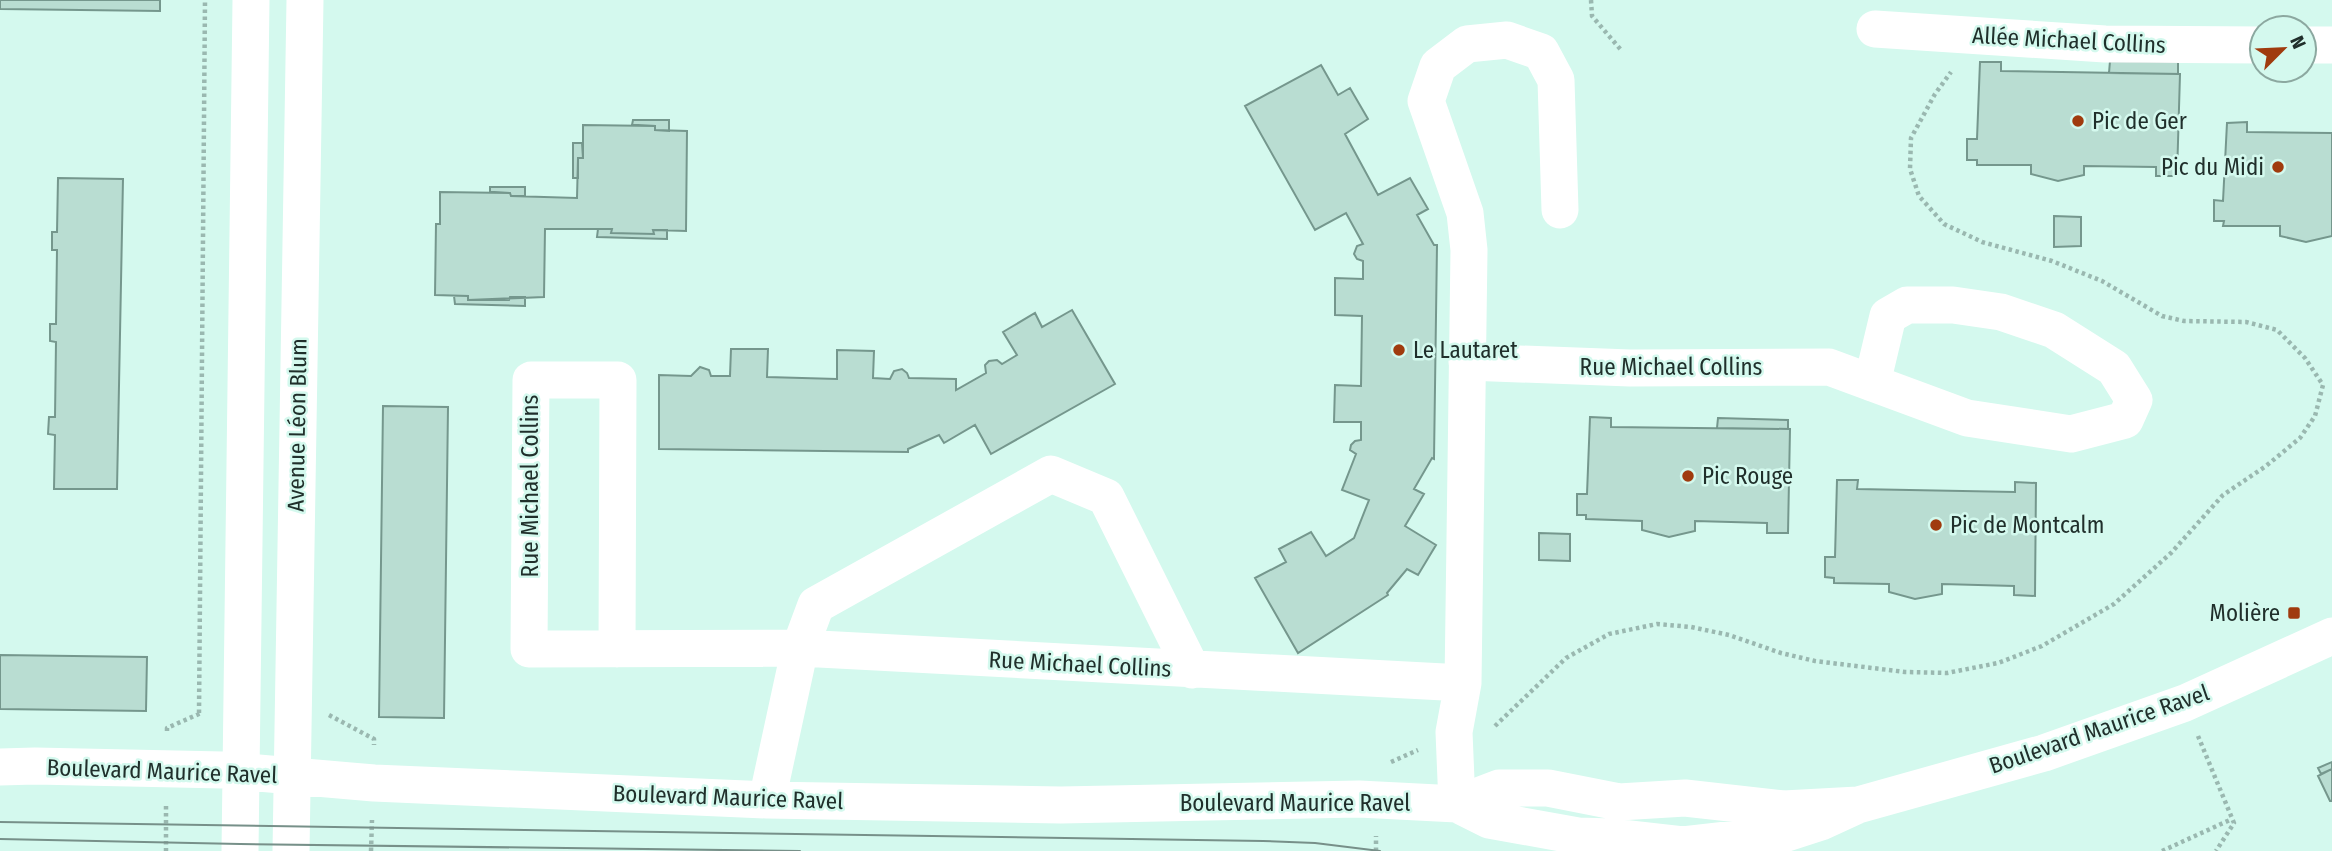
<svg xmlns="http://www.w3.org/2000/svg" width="2332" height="851" font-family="'Fira Sans Condensed',sans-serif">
<rect width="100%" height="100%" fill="#d4f9ee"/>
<path fill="#b9ddd2" stroke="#75978d" stroke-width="2" d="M0 0H160V11L0 9Z
M2110 61 2178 62V74L2109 73Z
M1980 62H2001V71L2180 74 2177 176H2156V167L2084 166V175L2058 181 2031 174V165H1977V160H1967V139H1977Z
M1321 65 1338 95 1350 88 1368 119 1345 134 1378 195 1410 178 1428 209 1417 215 1434 245H1437L1434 459 1432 458 1414 489 1424 494 1405 526 1436 545 1418 575 1407 569 1387 593 1388 595 1298 653 1255 578 1286 562 1279 549 1311 532 1326 556 1354 538 1369 500 1342 490 1356 454 1350 450 1351 445 1355 441 1361 440V422H1334L1335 385 1361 386 1362 316 1335 315V278L1363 279V261L1357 259 1354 254 1357 246 1363 244 1346 213 1315 230 1245 106Z
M633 120H669V131L655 130V126L632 125Z
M2247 122V132L2332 133V236L2306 242 2280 236V226H2223L2224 221H2214V200L2223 201 2227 123Z
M583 125 655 126V130L687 131 686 231 653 230 654 234 611 233 612 229H545L544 297 468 300V296L435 295 436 224H440V192L510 193 511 196 577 198 578 158H583Z
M573 143H582L583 158H578V178H573Z
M58 178 123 179 117 489H54L55 435 48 434 49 417H55L56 342 50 341V324H56L57 250H52V232H57Z
M490 187H525V196H511L510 193 490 192Z
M2054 216 2081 217V246L2054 247Z
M598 229H612L611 233 654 234 653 230H667V239L597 237Z
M454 296H468V300H509L510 297H525V306L455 304Z
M1072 310 1115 384 991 454 975 425 944 443 939 435 908 449V452L659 449V375L691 376 700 367 709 370 711 376H730L731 349H768L767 377 837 379V350L874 351 873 378 890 379 894 371 902 369 907 373 909 378 956 379V390L986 373 985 365 989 361 997 360 1002 364 1017 355 1003 332 1035 313 1042 327Z
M383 406 448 407 444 718 379 717Z
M1590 417 1611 418V427L1790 429 1788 533H1767V523L1695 521V531L1669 537 1642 530V521L1586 519V515H1577V494H1587Z
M1718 418 1788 420V429L1717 428Z
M1837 480H1858L1857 489 2015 492V482L2036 483 2035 596 2014 595V586L1942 584V594L1915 599 1889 592V584L1834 583V578L1825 577V557H1835Z
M1539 533 1570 534V561L1539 560Z
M0 655 147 657 146 711 0 709Z
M2332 762V769L2321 774 2318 768Z
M2332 769V801H2330L2318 776Z"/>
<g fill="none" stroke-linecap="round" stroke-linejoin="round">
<path stroke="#9ab8b0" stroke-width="4.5" stroke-dasharray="3.5 3.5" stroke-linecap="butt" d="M1591 0 1592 16 1621 50
M199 713 205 0
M329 715 374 739V745
M1495 726 1566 658 1609 634 1657 624 1691 627 1729 635 1781 653 1815 661 1905 672 1947 673 1998 663 2042 646 2114 604 2171 553 2223 495 2266 466 2300 438 2315 416 2323 385 2305 358 2277 330 2246 322 2184 321 2162 316 2102 281 2052 261 1982 242 1944 224 1919 196 1910 169 1911 138 1935 94 1951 72
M167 731V728L201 713
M2198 736 2234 823 2216 851
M1391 762 1418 750
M166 806V851
M371 851 372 820
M1376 851V836
M2162 851 2232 819"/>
<path stroke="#fff" stroke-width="37" d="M1875 29 2105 44 2262 45
M2304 45H2332
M1467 362 1630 368 1829 367 1967 418 2071 434 2125 420 2134 400 2114 368 2054 330 2001 312 1953 305H1907L1888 316 1872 383
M617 649 618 380H531L529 649 800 648 1463 683
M0 767 35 766 223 770 374 783 767 800 1061 805 1359 799 1457 804 1499 788H1548L1619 802 1685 798 1784 809 1858 805
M767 800 800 648 816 605 1051 474 1106 497 1192 670
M1457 804 1454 732 1463 683 1469 250 1465 213 1426 101 1438 66 1467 44 1507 40 1541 52 1556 80 1560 210
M1457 804 1489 820 1578 836 1612 837 1683 845 1787 833 1821 822 1858 805 2044 753 2185 703 2332 636
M240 851 251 0
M291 851 305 0"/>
<path stroke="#779089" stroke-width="2" d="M0 822 1263 841 1315 843 1380 851
M0 839 240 844 800 851"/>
</g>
<g fill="#a03b0e" stroke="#d4f9ee" stroke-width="2.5">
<circle cx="2078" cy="121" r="7"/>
<circle cx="2278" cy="167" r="7"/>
<circle cx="1399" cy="350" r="7"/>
<circle cx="1688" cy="476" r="7"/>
<circle cx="1936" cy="525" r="7"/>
<rect x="2287" y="606" width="14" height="14" rx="3.5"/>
</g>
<g text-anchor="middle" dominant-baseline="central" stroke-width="5" stroke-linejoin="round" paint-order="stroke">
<g font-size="23" fill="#202f2b" stroke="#d4f9ee">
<text transform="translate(2069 40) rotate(3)">Allée Michael Collins</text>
<text x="1671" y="367">Rue Michael Collins</text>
<text transform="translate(297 425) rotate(-89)">Avenue Léon Blum</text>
<text transform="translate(530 486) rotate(-90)">Rue Michael Collins</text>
<text transform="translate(1080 664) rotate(3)">Rue Michael Collins</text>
<text transform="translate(2099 729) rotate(-19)">Boulevard Maurice Ravel</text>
<text transform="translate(162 771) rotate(2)">Boulevard Maurice Ravel</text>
<text transform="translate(728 797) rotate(2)">Boulevard Maurice Ravel</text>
<text x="1295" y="803">Boulevard Maurice Ravel</text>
</g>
<g font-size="23" fill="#202f2b" stroke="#d4f9ee" text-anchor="start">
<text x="2092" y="121">Pic de Ger</text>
<text x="2264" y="167" text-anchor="end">Pic du Midi</text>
<text x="1413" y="350">Le Lautaret</text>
<text x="1702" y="476">Pic Rouge</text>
<text x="1950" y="525">Pic de Montcalm</text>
<text x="2280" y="613" text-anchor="end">Molière</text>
</g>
</g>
<g transform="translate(2283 49) rotate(66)"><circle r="33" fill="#d4f9ee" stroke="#8ca8a0" stroke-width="2"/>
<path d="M0-5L12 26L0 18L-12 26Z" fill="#a03b0e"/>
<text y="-10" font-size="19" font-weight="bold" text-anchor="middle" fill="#202f2b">N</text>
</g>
</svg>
